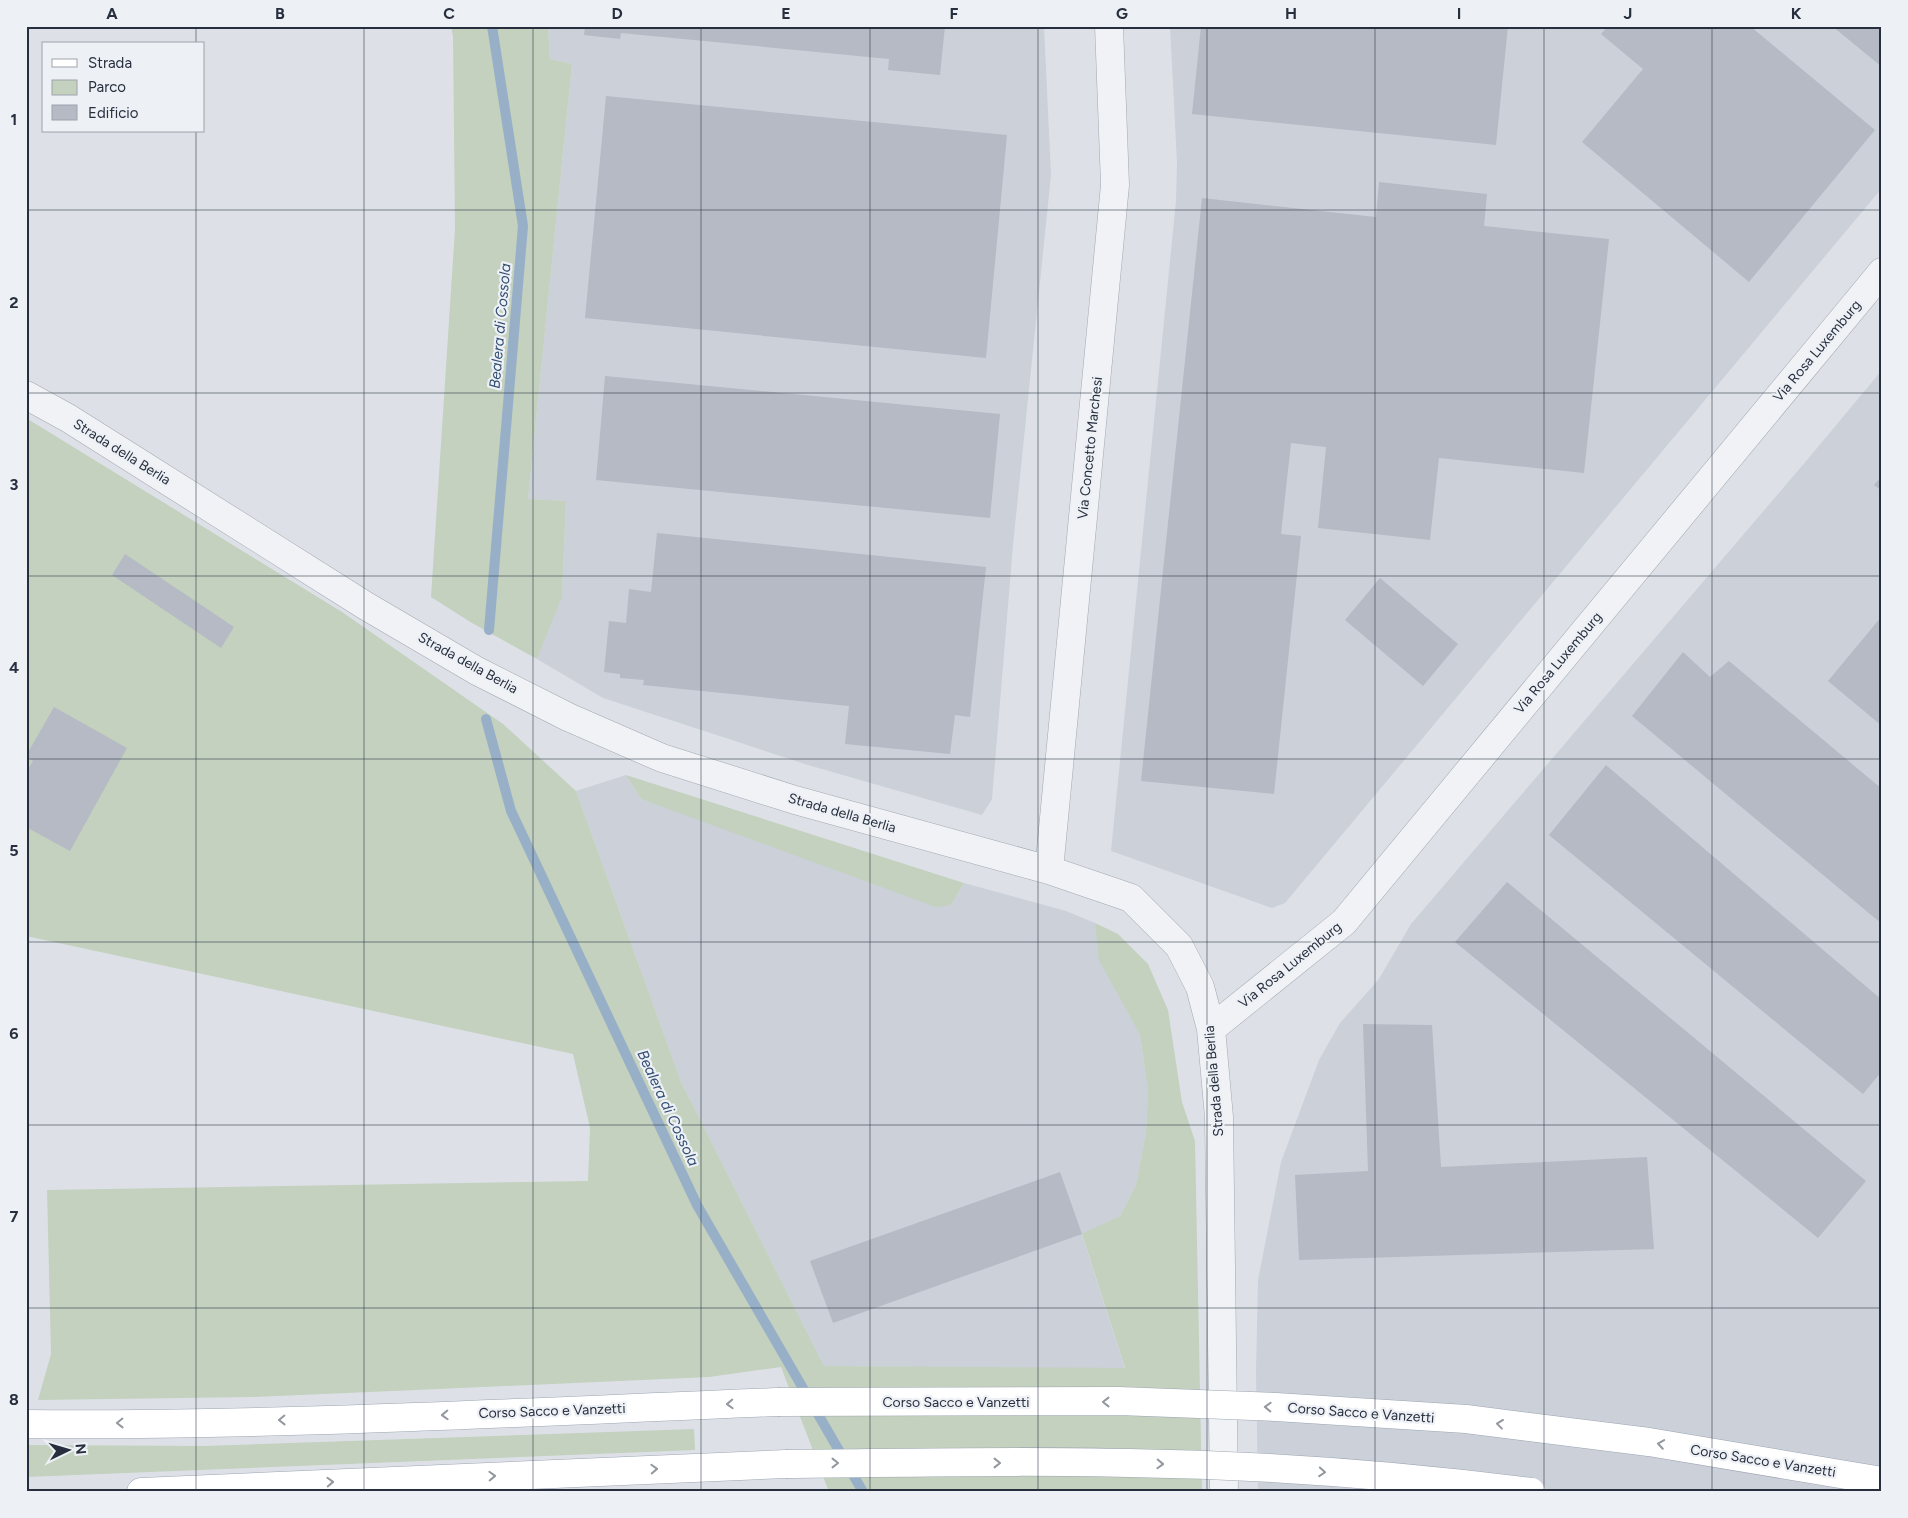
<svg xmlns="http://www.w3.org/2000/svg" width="1908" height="1518" font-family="Figtree,sans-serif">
<rect width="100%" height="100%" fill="#dde1e7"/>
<path fill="#cbd0d9" d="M548 26H1044L1051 175 1013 545 992 799 982 815 808 765 603 698 537 659 562 596 566 501 528 499 572 64 550 59Z
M1170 26H1882V188L1285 903 1272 908 1111 851 1176 201 1177 163Z
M1882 370V1492H1258L1256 1371 1258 1280 1281 1162 1319 1060 1340 1023 1379 979 1411 924 1807 460Z
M626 775 641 799 951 905 964 883 1066 911 1095 923 1100 960 1140 1035 1148 1091 1146 1132 1136 1185 1120 1216 1082 1235 1125 1369 824 1366 681 1082 576 791Z"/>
<path fill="#c3d1be" d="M451 26H548L550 59 572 64 528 499 566 501 562 597 537 659 472 623 431 597 455 229 453 37Z
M26 418 342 612 503 724 576 791 681 1082 824 1366 1125 1368 1082 1234 1120 1216 1136 1185 1146 1132 1148 1091 1140 1035 1099 960 1095 923 1118 934 1148 964 1168 1010 1182 1102 1195 1141 1202 1492H829L781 1367 709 1377 439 1389 252 1397 38 1400 51 1354 47 1190 588 1181 590 1128 573 1054 26 936Z
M626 775 964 883 951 905 936 907 641 799Z
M694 1429 695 1450 26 1477V1445L205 1446Z"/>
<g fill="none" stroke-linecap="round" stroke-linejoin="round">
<path stroke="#98afc8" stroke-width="10" d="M489 630 523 226 492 26
M486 719 511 811 697 1205 863 1492"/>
</g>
<path fill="#b5bac4" d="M585 26H945L940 75 888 70 889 59 621 33 620 39 584 35Z
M1201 26H1508L1496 145 1192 114Z
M1608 26H1750L1875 130 1749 282 1582 142 1643 69 1601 34Z
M1832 26H1882V67Z
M606 96 1007 135 986 358 585 318Z
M1379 182 1487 194 1484 226 1609 239 1584 473 1439 458 1430 540 1318 528 1326 447 1291 443 1281 534 1301 536 1274 794 1141 781 1202 198 1376 217Z
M605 376 1000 414 990 518 596 480Z
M1882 476V491L1874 485Z
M657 533 986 567 970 717 955 715 950 754 845 744 849 706 643 685 644 680 620 678V674L604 672 609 621 626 623 629 589 651 592Z
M125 554 234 627 221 648 112 575Z
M1380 578 1458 644 1423 686 1345 620Z
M1882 616V726L1828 681Z
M1683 652 1710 677 1729 661 1882 789V924L1632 716Z
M54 707 127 748 70 851 26 827V773L33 761 26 756Z
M1606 765 1882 1000V1071L1863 1094 1549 835Z
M1507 882 1866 1181 1818 1238 1455 942Z
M1363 1024 1432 1025 1441 1167 1647 1157 1654 1249 1299 1260 1295 1175 1368 1171Z
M1060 1172 1082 1234 833 1323 810 1261Z"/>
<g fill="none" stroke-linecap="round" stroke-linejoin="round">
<defs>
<path id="minor" d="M26 395 68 418 366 606 477 671 568 717 662 758 795 800 1049 870 1131 898 1179 946 1200 987 1211 1029 1219 1117 1224 1492
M1049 870 1115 185 1109 26
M1211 1029 1344 922 1882 272"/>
<path id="major" d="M26 1424C277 1426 528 1412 778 1402
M141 1492 786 1464"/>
</defs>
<use href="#minor" stroke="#a3a8b1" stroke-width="29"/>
<use href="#major" stroke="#9da5b3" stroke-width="29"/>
<use href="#minor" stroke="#f0f2f6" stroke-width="28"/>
<use href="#major" stroke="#fff" stroke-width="28"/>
<defs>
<path id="major-bridge" d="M778 1402 1119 1401 1276 1407 1466 1419 1649 1442 1882 1481
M786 1464C900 1463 1015 1460 1129 1463 1263 1465 1398 1475 1531 1492"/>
</defs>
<use href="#major-bridge" stroke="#9da5b3" stroke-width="29" stroke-linecap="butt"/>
<use href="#major-bridge" stroke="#fff" stroke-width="28"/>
</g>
<defs><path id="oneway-chevron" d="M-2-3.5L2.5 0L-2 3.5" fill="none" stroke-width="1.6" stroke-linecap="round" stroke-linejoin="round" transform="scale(1.25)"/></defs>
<g stroke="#93979e">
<use href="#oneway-chevron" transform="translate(1106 1402) rotate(180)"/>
<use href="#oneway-chevron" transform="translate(730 1404) rotate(178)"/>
<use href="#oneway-chevron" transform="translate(1268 1407) rotate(-178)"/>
<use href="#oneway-chevron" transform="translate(445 1415) rotate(178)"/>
<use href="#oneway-chevron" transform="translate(282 1420) rotate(179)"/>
<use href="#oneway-chevron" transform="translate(120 1423) rotate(179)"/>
<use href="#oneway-chevron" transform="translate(1500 1424) rotate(-173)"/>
<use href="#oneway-chevron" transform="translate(1661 1444) rotate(-171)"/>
<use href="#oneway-chevron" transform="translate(835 1463)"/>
<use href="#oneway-chevron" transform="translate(997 1463)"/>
<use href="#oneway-chevron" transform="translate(1160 1464) rotate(2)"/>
<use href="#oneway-chevron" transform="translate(654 1469) rotate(-2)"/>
<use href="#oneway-chevron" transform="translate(1322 1472) rotate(4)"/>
<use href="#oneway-chevron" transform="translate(492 1476) rotate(-2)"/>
<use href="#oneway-chevron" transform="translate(330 1482) rotate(-2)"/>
</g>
<path fill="none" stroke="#272f3e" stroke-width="1" stroke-opacity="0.55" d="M196 26V44M364 26V1492M533 26V1492M701 26V1492M870 26V1492M1038 26V1492M1207 26V1492M1375 26V1492M1544 26V1492M1712 26V1492M196 131V1492M26 210H1882M26 393H1882M26 576H1882M26 759H1882M26 942H1882M26 1125H1882M26 1308H1882"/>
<g text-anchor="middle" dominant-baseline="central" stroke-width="4.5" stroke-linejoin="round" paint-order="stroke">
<g font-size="14" fill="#272f3e" stroke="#edf0f5">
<text transform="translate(1817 351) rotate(-50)">Via Rosa Luxemburg</text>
<text transform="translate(1090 448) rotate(-84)">Via Concetto Marchesi</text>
<text transform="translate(122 452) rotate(32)">Strada della Berlia</text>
<text transform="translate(468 663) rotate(29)">Strada della Berlia</text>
<text transform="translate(1558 663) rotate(-50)">Via Rosa Luxemburg</text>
<text transform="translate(842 813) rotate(16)">Strada della Berlia</text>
<text transform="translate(1290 965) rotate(-39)">Via Rosa Luxemburg</text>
<text transform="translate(1214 1081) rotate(-95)">Strada della Berlia</text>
<text x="956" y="1402">Corso Sacco e Vanzetti</text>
<text transform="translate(552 1411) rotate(-2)">Corso Sacco e Vanzetti</text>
<text transform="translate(1361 1413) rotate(4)">Corso Sacco e Vanzetti</text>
<text transform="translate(1763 1461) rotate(9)">Corso Sacco e Vanzetti</text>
</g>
<g font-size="15" font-style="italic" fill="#314d72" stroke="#edf0f5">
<text transform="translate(500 326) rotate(-85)">Bealera di Cossola</text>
<text transform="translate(668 1108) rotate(65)">Bealera di Cossola</text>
</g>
</g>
<rect width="1908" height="1518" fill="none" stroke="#edf0f5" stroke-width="55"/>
<rect x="42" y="42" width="162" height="90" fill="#edf0f5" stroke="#9ea3ac"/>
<rect x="52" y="59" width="25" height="8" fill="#ffffff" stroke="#9ea3ac"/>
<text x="88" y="68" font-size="15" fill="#272f3e">Strada</text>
<rect x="52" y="80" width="25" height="15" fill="#c3d1be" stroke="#9ea3ac"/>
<text x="88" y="92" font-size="15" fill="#272f3e">Parco</text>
<rect x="52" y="105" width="25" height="15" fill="#b5bac4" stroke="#9ea3ac"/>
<text x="88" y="118" font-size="15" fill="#272f3e">Edificio</text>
<g transform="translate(68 1450) rotate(85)" stroke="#edf0f5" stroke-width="4" paint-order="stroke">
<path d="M0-4L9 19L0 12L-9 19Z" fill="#272f3e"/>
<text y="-8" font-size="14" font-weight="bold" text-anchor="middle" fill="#272f3e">N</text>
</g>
<rect x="28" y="28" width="1852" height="1462" fill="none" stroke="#272f3e" stroke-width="2"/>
<g font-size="16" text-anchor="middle" font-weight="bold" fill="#272f3e">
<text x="112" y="19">A</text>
<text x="280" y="19">B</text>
<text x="449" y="19">C</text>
<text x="617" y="19">D</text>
<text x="786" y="19">E</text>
<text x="954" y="19">F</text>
<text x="1122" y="19">G</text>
<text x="1291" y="19">H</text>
<text x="1459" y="19">I</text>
<text x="1628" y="19">J</text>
<text x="1796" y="19">K</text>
<text x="14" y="125">1</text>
<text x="14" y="308">2</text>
<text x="14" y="490">3</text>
<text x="14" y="673">4</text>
<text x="14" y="856">5</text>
<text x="14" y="1039">6</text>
<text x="14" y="1222">7</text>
<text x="14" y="1405">8</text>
</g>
</svg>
